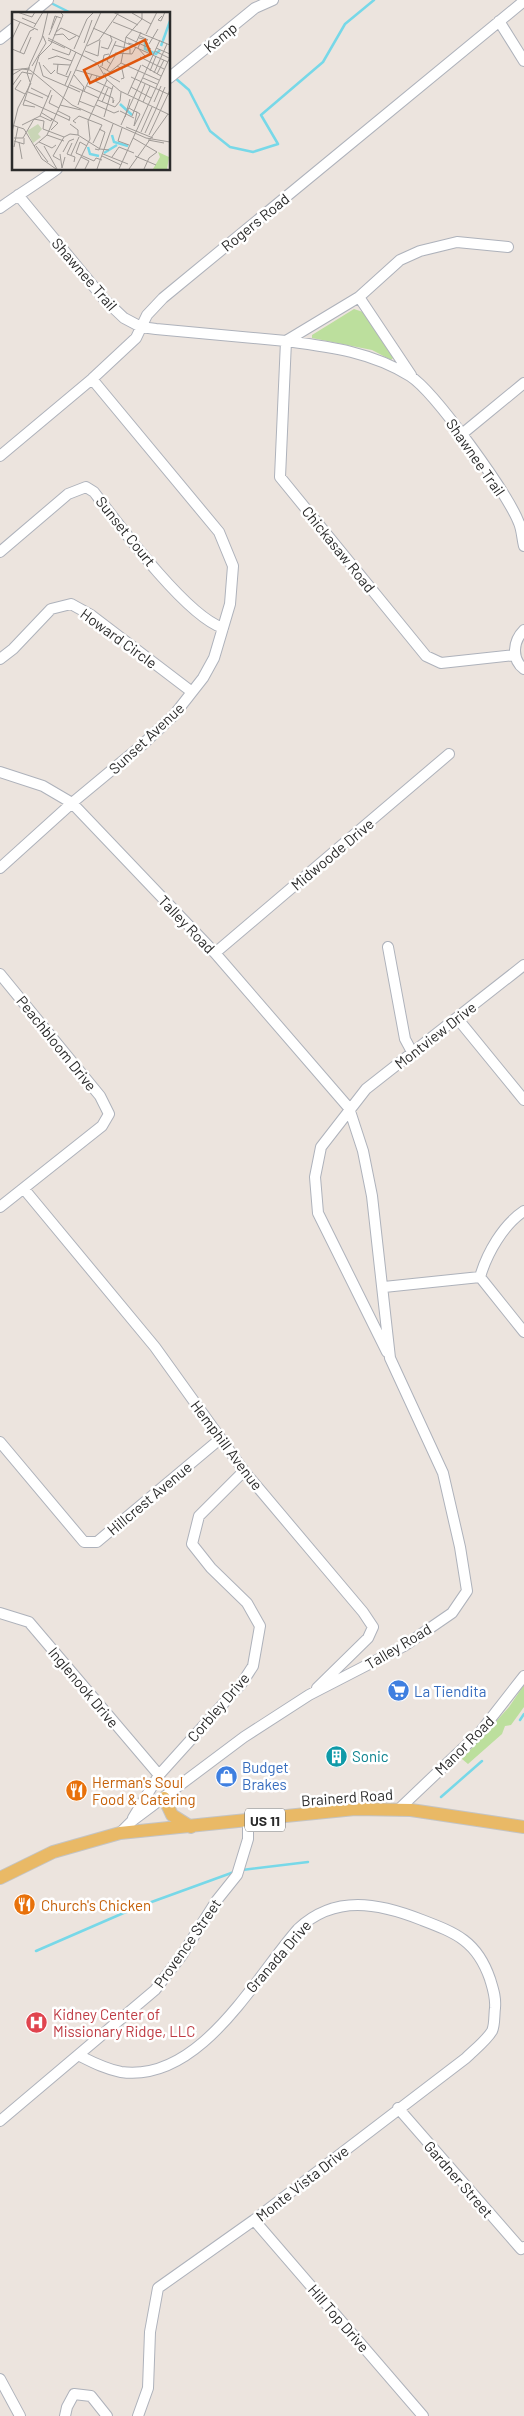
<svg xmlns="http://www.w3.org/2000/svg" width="524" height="2416" font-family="Barlow,sans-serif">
<rect width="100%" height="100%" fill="#ece4de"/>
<path fill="#bcdf9d" d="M354 309 363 312 394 357 391 360 372 350 312 338V335Z
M524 1685V1707L511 1725 505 1726 502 1734 468 1764 462 1759 509 1707Z"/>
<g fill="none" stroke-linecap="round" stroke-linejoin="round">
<path stroke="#77d8e8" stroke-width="2.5" d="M49 2 73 14
M174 77 189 90 210 131 230 147 253 152 278 144 261 115 323 62 345 24 374 0
M520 1720 524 1714
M441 1797 482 1761
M242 1870 308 1862
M36 1951 135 1908 234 1872"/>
<defs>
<path id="minor" d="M31 14 48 0
M499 21 524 61
M0 39 14 28
M169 78 255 8 273 0
M18 195 104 299 124 318 141 327 156 329 286 341 359 297 400 260 420 251 457 242 508 247
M0 208C19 194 38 183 57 169
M359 297 411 375
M462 434 524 383
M0 456 92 379 136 338 147 315 163 298 524 1
M0 552 68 494 86 487 94 492C119 525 186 616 223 628
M524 630C513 641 511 659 524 669
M515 655 441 663 426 656 280 477 286 341C331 347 371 352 410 376 435 392 508 494 519 523 522 530 522 538 524 546
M0 659 13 649 51 609 71 604 91 615 192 692
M0 772 43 786 72 803 215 953 349 1108 363 1151 372 1196 390 1358 443 1473 460 1547 467 1591 452 1613 404 1646 309 1695 244 1737 132 1821 120 1833
M0 868 72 803 142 745 174 715 203 678 214 658 230 604 233 566 219 532 92 379
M388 947 405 1039 412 1052
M215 953 449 754
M0 974 100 1096 109 1114 102 1126 0 1207
M457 1018 524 1100
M24 1189 155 1347 244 1471 363 1612 373 1627 368 1638 317 1688
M480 1277 524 1332
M384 1287 480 1277C487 1253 503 1225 524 1211
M387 1352 318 1213 315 1177 321 1147 366 1089 524 965
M0 1442 84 1542H97L220 1439
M0 1613 29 1622 159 1775
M399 1809 481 1731 524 1676
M133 1818 159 1775 242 1683 253 1666 260 1626 247 1603 211 1568 192 1544 199 1516 244 1471
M78 2055C92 2062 105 2069 121 2072 200 2083 254 1979 298 1929 335 1894 379 1903 422 1920 456 1933 477 1941 490 1979 493 1989 496 1997 495 2008 494 2014 495 2025 492 2031 486 2041 474 2050 466 2058L254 2220 158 2288 150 2332 148 2388 138 2416
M398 2108 521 2249 524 2247
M0 2121 155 1990 182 1955 217 1900 237 1875 248 1839V1822
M254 2220 423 2416
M0 2379 20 2416
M65 2416 67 2407 74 2394 91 2396 107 2416"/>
<path id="major" d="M164 1798 172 1815 191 1827
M0 1878 53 1852 120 1833 355 1809 411 1810 524 1827"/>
</defs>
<use href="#minor" stroke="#aeb2bb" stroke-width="12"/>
<use href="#major" stroke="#c4c4c4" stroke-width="14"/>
<use href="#minor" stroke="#fff" stroke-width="10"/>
<use href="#major" stroke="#e9b966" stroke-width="12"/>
</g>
<defs>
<symbol id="supermarket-disc" viewBox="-11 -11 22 22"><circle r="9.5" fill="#3f7fe0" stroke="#fff"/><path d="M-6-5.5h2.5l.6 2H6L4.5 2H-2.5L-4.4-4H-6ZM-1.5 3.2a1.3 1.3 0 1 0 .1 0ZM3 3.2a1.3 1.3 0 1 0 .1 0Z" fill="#fff"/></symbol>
<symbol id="building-disc" viewBox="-11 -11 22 22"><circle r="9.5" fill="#0f9aa8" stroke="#fff"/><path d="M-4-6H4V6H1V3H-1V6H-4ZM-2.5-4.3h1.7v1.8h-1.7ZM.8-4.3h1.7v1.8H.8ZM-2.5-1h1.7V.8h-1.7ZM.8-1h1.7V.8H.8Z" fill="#fff"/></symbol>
<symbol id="shop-disc" viewBox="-11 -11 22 22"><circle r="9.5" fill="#3f7fe0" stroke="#fff"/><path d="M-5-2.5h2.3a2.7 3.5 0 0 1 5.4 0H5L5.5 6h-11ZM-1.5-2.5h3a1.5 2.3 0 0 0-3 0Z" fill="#fff"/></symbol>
<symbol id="restaurant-disc" viewBox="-11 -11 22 22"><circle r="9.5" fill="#e8710a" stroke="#fff"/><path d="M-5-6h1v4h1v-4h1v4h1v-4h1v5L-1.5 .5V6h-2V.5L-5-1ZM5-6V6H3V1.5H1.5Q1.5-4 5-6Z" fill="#fff"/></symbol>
<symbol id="hospital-disc" viewBox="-11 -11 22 22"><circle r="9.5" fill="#e0444e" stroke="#fff"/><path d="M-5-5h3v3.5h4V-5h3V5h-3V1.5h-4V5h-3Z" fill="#fff"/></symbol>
</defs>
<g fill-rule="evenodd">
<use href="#supermarket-disc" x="386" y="1678" width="25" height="25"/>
<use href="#building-disc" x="324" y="1744" width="25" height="25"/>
<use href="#shop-disc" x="214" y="1764" width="25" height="25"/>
<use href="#restaurant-disc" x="64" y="1778" width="25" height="25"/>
<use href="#restaurant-disc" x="12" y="1892" width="25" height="25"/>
<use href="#hospital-disc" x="24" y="2010" width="25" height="25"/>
</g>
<g text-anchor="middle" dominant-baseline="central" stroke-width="5" stroke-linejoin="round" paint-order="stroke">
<rect fill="#fff" stroke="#6b6b6b" stroke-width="1" x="245" y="1808.5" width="40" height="23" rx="4"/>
<g font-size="14" font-weight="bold" fill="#2b2b2b">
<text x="265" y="1820">US 11</text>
</g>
<g font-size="15" fill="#2b2b2b" stroke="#fff">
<text transform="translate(220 37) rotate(-39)">Kemp</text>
<text transform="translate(255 222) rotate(-39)">Rogers Road</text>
<text transform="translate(85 274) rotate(49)">Shawnee Trail</text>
<text transform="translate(476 457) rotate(55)">Shawnee Trail</text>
<text transform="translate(126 531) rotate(51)">Sunset Court</text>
<text transform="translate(339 549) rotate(51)">Chickasaw Road</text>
<text transform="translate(119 638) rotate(36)">Howard Circle</text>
<text transform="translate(146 738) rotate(-43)">Sunset Avenue</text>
<text transform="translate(332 854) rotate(-40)">Midwoode Drive</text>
<text transform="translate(187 924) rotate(46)">Talley Road</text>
<text transform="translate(435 1035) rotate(-38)">Montview Drive</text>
<text transform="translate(57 1043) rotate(51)">Peachbloom Drive</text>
<text transform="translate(227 1445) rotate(53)">Hemphill Avenue</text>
<text transform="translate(149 1498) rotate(-40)">Hillcrest Avenue</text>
<text transform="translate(398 1646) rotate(-31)">Talley Road</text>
<text transform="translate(84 1687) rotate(50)">Inglenook Drive</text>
<text transform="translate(218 1707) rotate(-49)">Corbley Drive</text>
<text transform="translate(464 1745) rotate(-45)">Manor Road</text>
<text transform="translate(347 1797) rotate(-4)">Brainerd Road</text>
<text transform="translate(187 1943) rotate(-55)">Provence Street</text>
<text transform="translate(278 1956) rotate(-49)">Granada Drive</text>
<text transform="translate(459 2179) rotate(49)">Gardner Street</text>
<text transform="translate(302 2183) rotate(-38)">Monte Vista Drive</text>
<text transform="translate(339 2318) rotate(49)">Hill Top Drive</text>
</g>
<g font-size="15" fill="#366cbe" stroke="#fff" text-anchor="start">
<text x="414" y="1691">La Tiendita</text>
<text x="242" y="1767">Budget<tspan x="242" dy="17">Brakes</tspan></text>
</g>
<g font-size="15" fill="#0d838f" stroke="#fff" text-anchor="start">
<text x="352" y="1756">Sonic</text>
</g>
<g font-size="15" fill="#c56008" stroke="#fff" text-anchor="start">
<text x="92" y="1782">Herman's Soul<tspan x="92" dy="17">Food &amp; Catering</tspan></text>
<text x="41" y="1905">Church's Chicken</text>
</g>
<g font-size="15" fill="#be3a42" stroke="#fff" text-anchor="start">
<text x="53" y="2014">Kidney Center of<tspan x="53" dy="17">Missionary Ridge, LLC</tspan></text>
</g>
</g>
<g transform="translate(12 12)">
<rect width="158" height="158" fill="#ece4de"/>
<path d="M146 140 157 145 155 157H141L148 145Z" fill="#bcdf9d"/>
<path d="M26 112 30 117 26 122 29 125 21 131 15 119Z" fill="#c9d5b6"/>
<path fill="none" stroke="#77d8e8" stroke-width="2.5" d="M133 29V37L144 42 148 38M149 34 158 9M108 92 120 103M100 123 102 130 116 134M76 135 78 142 87 144M92 141 105 133"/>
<path fill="none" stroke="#9f9a96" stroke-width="1" d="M5 0 20 5 23 0M101 0 126 13M120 1 139 12M150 4 146 8 149 9 153 0M10 6 24 12M1 7 26 18M101 10 158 33M22 15 31 0M81 16 156 50M39 17 43 4 49 6M44 20 49 16 68 25M134 22 145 0M37 23 45 4M42 23 51 22 57 28 64 24M114 25 139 37M36 26 85 51 95 68 108 79 158 103M127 26 136 28 128 24M0 27 8 10M36 28 53 36M72 31 80 8M116 31 123 33 129 20M128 31 126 36 133 44M137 32 146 17M102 33 118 37V42M75 34 87 28 107 0M89 35 96 37 100 28 98 23M144 36 158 42M0 37 12 42 19 25M40 37 57 43 59 38M62 37 75 7 82 0M73 39 86 44 88 28M143 39 157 46M8 40 18 19 22 17M103 41 120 42 124 35M128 45 152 57M36 47 45 44 60 49M27 50 31 64 68 80M109 51 147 68M41 52 58 53M46 52 45 61 56 65M99 52 95 49 104 29M31 53 39 62 43 58M130 53 149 64M20 54 34 31 31 24M88 54 98 60 109 51 114 25 130 7V0M90 54 92 43 97 42M105 54 110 57 112 66 109 67M0 58 18 56M64 58 89 65M95 58 103 44M138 59 144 44M92 61 108 70M142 61 155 32M145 62 152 48M0 63 10 57 18 58 60 93 134 126 158 130M54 63 64 40M62 63 72 75 66 93M85 64 83 69 100 77M119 65 158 83M131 66 145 72M9 68 3 77 13 82M18 70 15 61 18 52 30 26 36 0M53 73 59 59M58 73 87 86M0 74 10 60 20 62M75 74 101 86V91L102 88M119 75 139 86M19 76 37 85M72 79 80 62M16 80 31 86M116 82 129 53M40 83 37 91 47 96M13 88 57 108M86 88 103 95M67 89 82 95M90 90 96 76M131 90 138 74M142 90 149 74M48 93 69 98M84 93 102 101 107 99M23 95 11 93 27 44 39 32 51 3 48 0M103 95 108 89 109 80M117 96 122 99 125 100 128 102 122 114 125 100M144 97 153 75M46 99 58 105 57 109M108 99 122 106M30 101 46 111 39 118M28 104 39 109 40 106M120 104 133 72M92 105 101 74M113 105 118 87M64 111 61 109 67 104 90 113 81 131M58 112 66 118V123M0 113 12 117 30 147 44 157M10 113 22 107 32 109 31 117 52 125 58 122 66 123 88 137 97 138M109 113 148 28M114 115 141 126M110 116 106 129 117 133M0 120 6 96 19 71M129 120 140 95M133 121 144 97M35 123 52 129M137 123 158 78M2 126H11L22 107 28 104 39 78M121 126 145 140 137 146 132 157M136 128 152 131M2 129 12 132V126M7 130 10 147M27 130 40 136 44 133M60 131 55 142 63 145 62 150M22 134 35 123 89 0M24 134 36 150M32 134 45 157M75 134 68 130 64 141 82 149 84 146 90 148M2 135 6 115M83 137 87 138 93 120 87 117M51 140 57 129 62 127M48 142 50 156 53 145M91 142 116 152M59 143 67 125M90 144 109 153M123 144 144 153M69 145 77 149 73 157M100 145 107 135 122 141M48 148 41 144 52 125M63 157 78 127 76 109 95 68M85 157 101 112M107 157 158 45M117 157 156 102"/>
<path fill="#df570e" fill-opacity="0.15" stroke="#df570e" stroke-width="2.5" d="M133 28 139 42 78 71 72 58Z"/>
<rect width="158" height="158" fill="none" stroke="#2b2b2b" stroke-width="2.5"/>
</g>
</svg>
